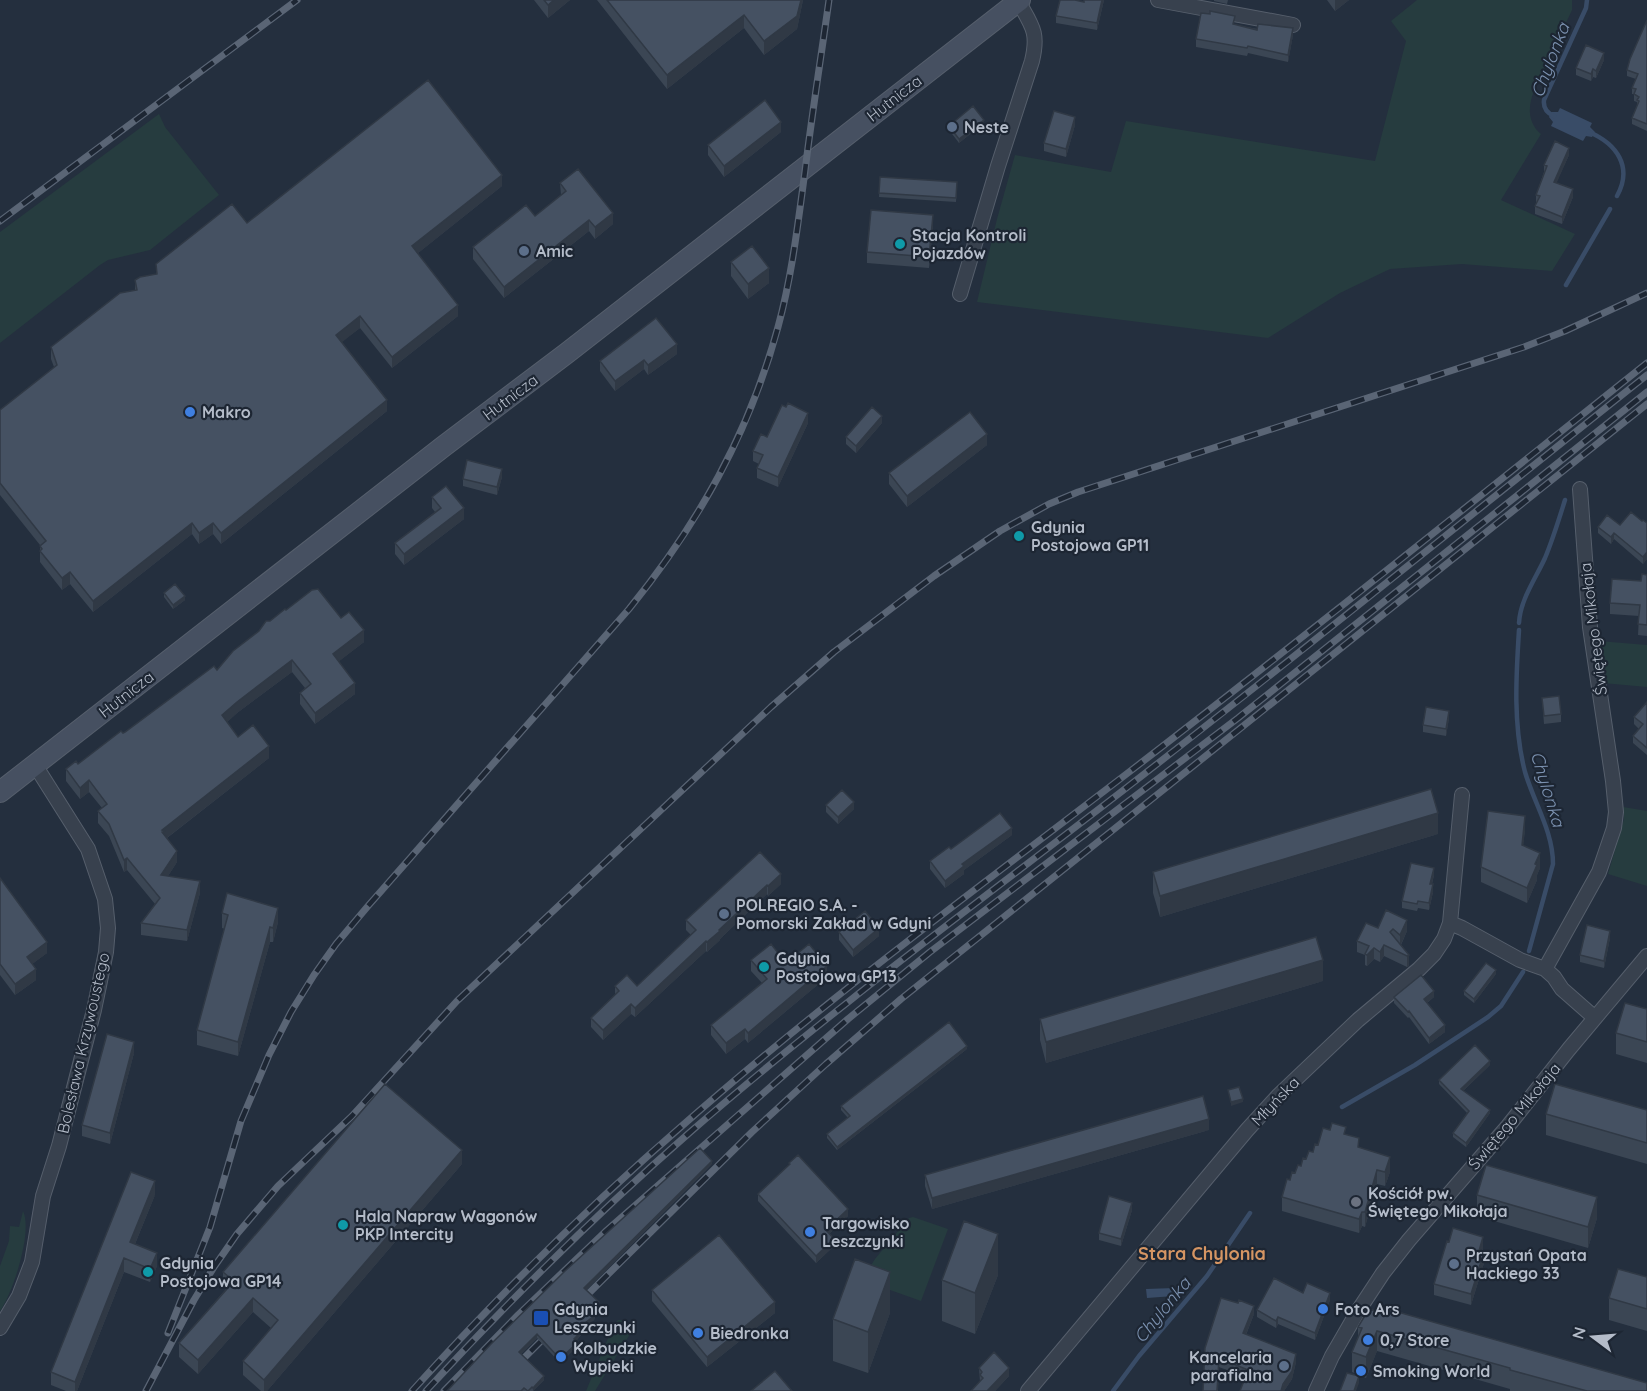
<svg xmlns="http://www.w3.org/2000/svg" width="1647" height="1391" font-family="Quicksand,sans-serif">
<rect width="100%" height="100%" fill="#242f3e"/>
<path fill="#263c3f" d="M1417 0H1572V10L1534 91C1528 106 1527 122 1541 134L1501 200 1575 234 1552 271 1462 264 1390 269 1340 293 1268 338 977 302 997 219 1015 155 1111 172 1126 121 1375 161 1406 41 1391 21Z
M159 114 165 127 219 195 150 250 108 260 100 265 0 343V232Z
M1599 641 1647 645V687L1603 683Z
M1623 807 1647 811V886L1608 874 1624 819Z
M23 1211C33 1231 13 1293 0 1311V1266L9 1241 10 1226 19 1227Z
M913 1217 948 1229 921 1301 862 1280 875 1259 909 1218Z
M618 1320C624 1320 627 1321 631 1326L630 1334 595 1391H586L614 1324Z"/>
<path fill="#394c67" d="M1560 108 1592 123 1590 127 1595 132 1592 137 1586 136 1583 141 1551 126 1553 122 1549 117 1551 112H1558Z
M1174 1288V1296L1147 1298 1146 1289Z"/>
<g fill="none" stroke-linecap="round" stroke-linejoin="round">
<path stroke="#394c67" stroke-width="4.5" d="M1554 116C1547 113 1543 108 1544 100L1586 8 1587 0
M1589 132C1617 144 1633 167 1617 196
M1566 285 1610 209
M1519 623C1520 600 1536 578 1545 558 1553 539 1559 519 1565 500
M1519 630C1516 677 1513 726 1525 772 1534 803 1553 831 1553 864L1529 951
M1342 1107 1415 1065 1488 1017 1501 1006 1523 972
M1113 1391 1139 1356 1207 1276 1250 1213"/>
<defs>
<path id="minor" d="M1158 0 1293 25
M960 294 998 166 1032 61C1039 32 1032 26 1018 1
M1450 923 1462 928 1520 960 1545 969 1554 977 1562 989 1595 1018
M1545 969 1599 872 1614 828 1616 812 1613 781 1590 627 1580 489
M0 1328 19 1296 32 1262 43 1196 59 1146 94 1010 106 952 108 928 105 899 88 849 35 765
M1028 1391 1247 1130 1279 1095 1358 1020 1419 969 1434 954 1444 939 1450 923 1462 795
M1316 1391 1332 1356 1358 1311 1383 1273 1409 1240 1508 1126 1569 1049 1647 956"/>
<path id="secondary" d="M0 792 444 446 567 353 1020 0"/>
</defs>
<use href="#minor" stroke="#565f6c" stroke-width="16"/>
<use href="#secondary" stroke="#565f6c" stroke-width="22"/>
<use href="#minor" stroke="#38414e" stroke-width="14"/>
<use href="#secondary" stroke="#465061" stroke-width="20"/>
<defs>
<path id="rail" d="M0 221 297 0
M578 1304 752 1132 826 1064 901 999 1647 404
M168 1333 210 1227 241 1121 269 1055 291 1012 314 975 336 944 368 906 629 609C698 524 749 434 778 327 792 276 798 223 805 171 812 114 821 57 829 0
M146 1391 194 1300 214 1267 237 1234 278 1186 352 1116 457 1001 771 707 834 652 934 576 1000 531 1049 504 1078 492 1524 347 1565 331 1647 293
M412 1391C497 1297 587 1208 683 1125 826 999 982 885 1133 769 1306 636 1476 499 1647 363
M426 1391C509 1301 596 1214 688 1134 827 1013 976 904 1121 792 1298 655 1472 514 1647 375
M444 1391 518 1315 605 1232 848 1019 930 952 1238 718 1647 392
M491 1391 553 1329"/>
</defs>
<use href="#rail" stroke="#5a6575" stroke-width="7"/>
<use href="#rail" stroke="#1d2633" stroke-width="4.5" stroke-dasharray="14" stroke-linecap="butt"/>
</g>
<path fill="#3b4654" d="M534 0H570L548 18Z
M597 0H803L797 29 764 55 744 28 667 89Z
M1084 0H1104L1097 30 1056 23V16L1084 2Z
M1214 0H1228L1227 4 1214 1Z
M1327 0H1349L1335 11Z
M1647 20V131L1632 124V118L1637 106V102L1634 101V94H1632V88L1636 79 1627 76V70Z
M1235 25 1293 35 1288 62 1248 53 1247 56 1196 47V39Z
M1604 60 1596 78 1593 77 1591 81 1576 75V68Z
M984 123 959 143 949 130V126Z
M1075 125 1066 157 1044 151V143Z
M781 132 724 177 708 155V145Z
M1569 155 1556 183 1573 197 1562 224 1535 214V206L1537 202H1536V195L1544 172V165Z
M880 177 957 182 956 202 879 197Z
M560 183 613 224 595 239 589 231 504 298 473 259V247L535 216 561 195Z
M502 186 418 253 458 316 392 368 360 328 341 342 387 411 221 544 213 534 199 544 192 534 93 612 70 584 62 590 40 562V545L0 495V410L54 367 51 359V347L135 290V280L156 274V264L247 223Z
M933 226 929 268 867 263V252Z
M731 262 769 283 748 299 731 276Z
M677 354 648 375 644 369 615 391 600 371V361Z
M808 423 778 487 757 478V468L759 464 753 461V451L767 437Z
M882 423 856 453 846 444V437Z
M935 439 987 445 907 507 889 484V473Z
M502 477 497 495 463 486V479Z
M432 497 464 519 404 565 395 554V543L435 512 432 508Z
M1642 521 1647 523V559L1643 564 1614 539 1611 544 1598 533V527L1620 525Z
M1647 575V636L1638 635 1639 616 1610 614V603L1641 581Z
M164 593 185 600 173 609 164 597Z
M286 610 341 618 364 642 339 661 355 694 315 724 300 704V693L305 688 292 672 237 713 227 722 238 737 269 758 167 838 177 862 168 876 200 893 187 941 141 935V923L155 904 127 870 124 872 109 836 98 823V811L102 808 89 792 80 799 66 781V769L78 764 217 670 270 621Z
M1542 698 1561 714V722L1544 724Z
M1647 702V755L1633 743V736L1639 729 1634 724V717Z
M1449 718 1446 736 1423 732V725Z
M826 805 854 809 838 824 826 812Z
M1525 830 1523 845 1540 868 1537 875V880L1527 903 1481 882V867Z
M1438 834 1160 917 1153 893V872Z
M1012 835 964 870V874L945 888 930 869V861L951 849Z
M760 852 781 884 768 896 767 894 720 939V940L707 952 706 951 635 1017 631 1014 603 1040 591 1027V1018L615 996V986H637L691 935 686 930V920Z
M1434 875 1432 884 1433 892 1429 910 1418 908 1417 911 1402 908V901Z
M0 878 47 953 32 964 36 980 15 995 0 975Z
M222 913 278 922 273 942H270L238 1056 197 1045V1030L225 929 222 928Z
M1378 928 1407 931 1401 945 1409 955V966L1407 967 1384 956 1380 962 1374 959 1367 966 1365 965V955L1357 952V941Z
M839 932 879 936 853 957 839 940Z
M1610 938 1604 968 1580 962V955Z
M751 960 786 963 827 977 748 1043 745 1039 726 1054 711 1035V1025L762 983 751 971Z
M1496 974 1474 1003 1464 995V991Z
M1323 981 1046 1063 1040 1040V1019Z
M1394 997H1434L1427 1003 1445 1032 1429 1044 1409 1017 1408 1018 1394 1003Z
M1647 1009V1063L1616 1054V1033Z
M967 1049 837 1150 827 1138V1134L848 1118 841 1110V1106Z
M134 1053 110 1144 82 1136V1125Z
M1490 1065 1463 1091 1490 1113 1466 1147 1453 1137V1133L1467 1113 1439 1084V1080Z
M1647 1110V1164L1546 1135V1114Z
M1209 1130 932 1209 925 1186V1175Z
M1346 1134 1359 1147 1390 1172 1385 1186 1377 1184 1365 1227 1362 1226 1359 1233 1282 1211V1197L1290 1180 1318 1145Z
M789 1163 848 1216 829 1234 834 1246 816 1263 758 1201V1194L789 1165Z
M462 1164 267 1391H261L243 1375V1361L271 1328 253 1312 198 1374 179 1357V1343L226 1289 223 1286V1272Z
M712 1164 586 1290 599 1306 594 1320 585 1327 582 1334 576 1341 578 1346 560 1363 537 1338 521 1354 544 1380 533 1391H447Z
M155 1195 135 1244 157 1266 150 1282 124 1272 77 1391H66L51 1385V1372Z
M1477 1195 1597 1218 1588 1248 1477 1216Z
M1132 1210 1121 1246 1099 1240V1233Z
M1483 1248 1482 1252 1484 1263 1471 1305 1434 1295V1284Z
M998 1275 975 1334 942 1321V1280Z
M1647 1277V1331L1609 1320V1298Z
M652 1290 775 1313 707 1367 652 1301Z
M1303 1293 1330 1300 1315 1340 1278 1324 1276 1328 1257 1317V1310Z
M890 1313 868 1373 833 1361V1319Z
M1254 1314 1246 1335 1296 1362 1292 1379 1284 1391H1240L1245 1377 1219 1367 1218 1391H1203L1205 1348Z
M1358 1327 1647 1383V1391H1510V1389L1377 1351 1366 1378 1352 1372V1352L1358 1338Z
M979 1368 1009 1376 995 1391H971L980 1382Z"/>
<path fill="#303945" d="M554 0H570L548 18V5Z
M801 0H803L797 29 764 55V41Z
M1102 0H1104L1097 30V23Z
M1335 0H1349L1335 11Z
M744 15V28L667 89V75Z
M1293 28V35L1288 62V55Z
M1604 53V60L1596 78V71Z
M1593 69V77L1591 81V74Z
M1075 117V125L1066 157V149Z
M984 120V123L959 143V139Z
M781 122V132L724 177V166Z
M1569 148V155L1554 189V182Z
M502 175V186L412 258V246Z
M1573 189V197L1562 224V217Z
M613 213V224L595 239V227Z
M933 215V226L929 268V257Z
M589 220V231L504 298V287Z
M769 268V283L748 299V284Z
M458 305V316L392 368V357Z
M360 316V328L336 347V335Z
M677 344V354L648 375V365Z
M644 360V369L615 391V381Z
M387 400V411L221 544V533Z
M808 413V423L778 487V477Z
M882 416V423L856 453V446Z
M987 434V445L907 507V496Z
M502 469V477L497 495V487Z
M464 508V519L404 565V554Z
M192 523V534L93 612V601Z
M213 523V534L199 544V533Z
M1614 533V539L1611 544V537Z
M1647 552V559L1643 564V557Z
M70 572V584L62 590V578Z
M185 596V600L173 609V605Z
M364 630V642L333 666V654Z
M292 660V672L237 713 222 727V715L237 702Z
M355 683V694L315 724V713Z
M1449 711V718L1446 736V729Z
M269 746V758L164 840 162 830Z
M89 780V792L80 799V788Z
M854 802V809L838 824V817Z
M1438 813V834L1160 917V896Z
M1525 816V830L1522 859V845Z
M1012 828V835L964 870V874L945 888V881L962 864Z
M177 851V862L161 887V875Z
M1540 853V868L1537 875V880L1527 903V888Z
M127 858V870L124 872V860Z
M1434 868V875L1430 891V884Z
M781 874V884L768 896V886Z
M200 881V893L187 941V930Z
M1433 884V892L1429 910V903Z
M767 885V894L720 939V940L707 952V942L719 930Z
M278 908V922L273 942V928Z
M1407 920V931L1400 946V935Z
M270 927V942L238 1056V1042Z
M879 928V936L853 957V950Z
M1610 931V938L1604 968V961Z
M706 941V951L635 1017V1008Z
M47 942V953L27 968V957Z
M1384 945V956L1380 962V952Z
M1374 948V959L1367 966V955Z
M1409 955V966L1407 967V956Z
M1323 960V981L1046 1063V1042Z
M827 966V977L748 1043V1033Z
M36 969V980L15 995V984Z
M1496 970V974L1474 1003V999Z
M1434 991V997L1424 1005V999Z
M631 1004V1014L603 1040V1030Z
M1445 1025V1032L1429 1044V1038Z
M745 1029V1039L726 1054V1043Z
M134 1042V1053L110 1144V1133Z
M967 1046V1049L837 1150V1147Z
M1490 1061V1065L1461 1093V1089Z
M1243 1099V1102L1231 1106V1102Z
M1490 1110V1113L1466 1147V1143Z
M1209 1119V1130L932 1209V1198Z
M462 1150V1164L267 1391H264V1380Z
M1390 1157V1172L1385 1186V1172Z
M712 1161V1164L584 1292V1288Z
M1377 1170V1184L1365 1227V1212Z
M155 1181V1195L130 1256V1242Z
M1597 1197V1218L1588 1248V1227Z
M1132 1203V1210L1121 1246V1239Z
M848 1209V1216L826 1237V1230Z
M1362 1212V1226L1359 1233V1219Z
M998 1234V1275L975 1334V1293Z
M1483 1237V1248L1479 1262V1251Z
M834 1239V1246L816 1263V1256Z
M1484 1252V1263L1471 1305V1294Z
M157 1253V1266L150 1282V1269Z
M124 1258V1272L77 1391H75V1382Z
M890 1272V1313L868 1373V1332Z
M1330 1293V1300L1315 1340V1333Z
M253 1298V1312L198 1374V1360Z
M599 1302V1306L594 1320 585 1327 582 1334 574 1343V1339Z
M775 1302V1313L707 1367V1357Z
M1254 1306V1314L1243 1342V1333Z
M1278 1317V1324L1276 1328V1321Z
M1377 1331V1351L1366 1378V1357Z
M537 1334V1338L519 1356V1352Z
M578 1342V1346L560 1363V1359Z
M1296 1354V1362L1292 1379 1284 1391H1281Z
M1009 1368V1376L995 1391H987Z
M544 1376V1380L533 1391V1388Z
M1359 1376V1383L1356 1391H1354Z"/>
<path fill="#455162" stroke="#303945" stroke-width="1.5" d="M544 0H554L548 5Z
M607 0H801L797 16 764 41 744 15 667 75Z
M1060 0H1075L1084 2V0H1102L1097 23 1056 16Z
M1210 11 1235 16 1233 24 1257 30 1258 24 1293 28 1288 55 1248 46 1247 48 1196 39 1201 13 1210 14Z
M1647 20V124L1632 118 1639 101 1637 100 1639 97 1634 94 1636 89 1632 88 1638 74 1627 70 1630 59Z
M1586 45 1604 53 1596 71 1593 69 1591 74 1576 68Z
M428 80 502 175 412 246 458 305 392 357 360 316 336 335 387 400 221 533 213 523 199 533 192 523 93 601 70 572 62 578 40 551 42 549 40 546 46 541 0 483V410L57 365 51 347 120 293 137 290 135 280 140 277 157 274 156 264 232 204 247 223Z
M765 100 781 122 724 166 708 145Z
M973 106 984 120 959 139 949 126Z
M1054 111 1075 117 1066 149 1044 143Z
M1555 141 1569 148 1554 182 1573 189 1562 217 1535 206 1540 196 1536 195 1547 166 1544 165Z
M578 169 613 213 595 227 589 220 504 287 473 247 526 205 535 216 566 191 560 183Z
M880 177 957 182 956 198 879 193Z
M871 210 933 215 929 257 867 252Z
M752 246 769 268 748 284 731 262Z
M656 318 677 344 648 365 644 360 615 381 600 361Z
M788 403 808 413 778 477 757 468 763 455 753 451 761 434 767 437 782 405 786 407Z
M872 407 882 416 856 446 846 437Z
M970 412 987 434 907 496 889 473Z
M467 460 502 469 497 487 463 479Z
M446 486 464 508 404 554 395 543 441 508 432 497Z
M1631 512 1642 521 1643 520 1647 523V552L1643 557 1614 533 1611 537 1598 527 1607 515 1620 525Z
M1642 574 1647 575V625L1638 624 1640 605 1610 603 1612 579 1641 581Z
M175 584 185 596 173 605 164 593Z
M318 589 341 618 349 612 364 630 333 654 355 683 315 713 300 693 311 684 292 660 237 702 222 715 238 737 253 725 269 746 162 830 164 831 162 832 177 851 161 875 200 881 187 930 141 923 160 898 127 858 124 860 109 824 98 811 107 804 89 780 80 788 66 769 76 761 78 764 121 731 123 733 125 732 214 666 217 670 233 651 259 631 266 621H270L285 609 286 610 312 590Z
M1559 696 1561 714 1544 716 1542 698Z
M1647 702V748L1633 736 1643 724 1634 717Z
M1426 707 1449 711 1446 729 1423 725Z
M1431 789 1438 813 1160 896 1153 872Z
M842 790 854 802 838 817 826 805Z
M1488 811 1525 816 1522 845 1540 853 1535 864 1537 865 1527 888 1481 867Z
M1000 813 1012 828 962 864 964 866 945 881 930 861 949 847 951 849Z
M760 852 781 874 768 886 767 885 719 930 720 931 707 942 706 941 635 1008 631 1004 603 1030 591 1018 619 991 615 986 627 975 637 986 696 930 686 920Z
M1411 863 1434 868 1430 884H1433L1429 903 1418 901 1417 904 1402 901Z
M0 878 47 942 27 957 36 969 15 984 0 964Z
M227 893 278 908 273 928 270 927 238 1042 197 1030 228 915 222 913Z
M1386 910 1407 920 1400 935 1393 929 1390 932 1409 955 1407 956 1384 945 1380 952 1374 948 1367 955 1365 954 1369 946 1357 941 1366 923 1378 928Z
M865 911 879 928 853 950 839 932Z
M1587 925 1610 931 1604 961 1580 955Z
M1316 937 1323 960 1046 1042 1040 1019Z
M771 944 786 963 809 944 827 966 748 1033 745 1029 726 1043 711 1025 767 979 751 960Z
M1486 963 1496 970 1474 999 1464 991Z
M1421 975 1434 991 1424 999 1445 1025 1429 1038 1409 1011 1408 1012 1394 997Z
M1625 1003 1647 1009V1042L1616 1033Z
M949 1022 967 1046 837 1147 827 1134 850 1116 841 1106Z
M107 1034 134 1042 110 1133 82 1125Z
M1475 1045 1490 1061 1461 1089 1490 1110 1466 1143 1453 1133 1469 1111 1439 1080Z
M385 1084 462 1150 264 1380 243 1361 278 1320 253 1298 198 1360 179 1343 234 1281 223 1272Z
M1555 1084 1647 1110V1143L1546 1114Z
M1239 1087 1243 1099 1231 1102 1228 1090Z
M1203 1096 1209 1119 932 1198 925 1175Z
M1332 1123 1346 1127 1344 1134 1359 1138 1358 1147 1390 1157 1385 1172 1377 1170 1365 1212H1362L1359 1219 1282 1197 1287 1179 1290 1180 1292 1172 1295 1173 1298 1165 1301 1166 1303 1158 1306 1159 1309 1151 1313 1152 1315 1144 1318 1145 1323 1128 1330 1130Z
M700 1148 712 1161 584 1288 599 1302 594 1316 585 1323 582 1331 574 1339 578 1342 560 1359 537 1334 519 1352 544 1376 533 1388 532 1387 528 1391 524 1388 521 1391H447L491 1344 565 1271Z
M798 1155 848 1209 826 1230 834 1239 816 1256 758 1194 790 1164 789 1163Z
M1486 1165 1597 1197 1588 1227 1477 1195Z
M131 1172 155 1181 130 1242 157 1253 150 1269 124 1258 75 1382 51 1372Z
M1109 1196 1132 1203 1121 1239 1099 1233Z
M964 1221 998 1234 975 1293 942 1280Z
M1453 1228 1483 1237 1479 1251 1484 1252 1471 1294 1434 1284 1447 1241 1449 1242Z
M719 1235 775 1302 707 1357 652 1290Z
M855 1259 890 1272 868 1332 833 1319Z
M1618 1269 1647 1277V1309L1609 1298Z
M1274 1278 1303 1293 1307 1283 1330 1293 1315 1333 1278 1317 1276 1321 1257 1310Z
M1221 1298 1238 1303 1239 1300 1254 1306 1243 1333 1296 1354 1292 1371 1283 1384 1281 1391H1240L1248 1370 1219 1358 1217 1391H1203L1205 1348Z
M1377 1306 1647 1383V1391H1587L1510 1370V1368L1377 1331 1366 1357 1352 1352 1362 1328 1358 1327 1369 1309 1375 1311Z
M994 1352 1009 1368 987 1391H971L983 1378 980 1375 982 1372 979 1368Z
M775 1371 792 1391H751Z
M1347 1373 1359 1376 1354 1391H1340Z"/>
<g fill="#5c6f8a" stroke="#1d2633" stroke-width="2">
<circle cx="952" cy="127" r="6"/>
<circle cx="524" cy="251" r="6"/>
<circle cx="724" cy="914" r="6"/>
<circle cx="1454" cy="1264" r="6"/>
<circle cx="1284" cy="1366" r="6"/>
</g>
<g fill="#0f9aa8" stroke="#1d2633" stroke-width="2">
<circle cx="900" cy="244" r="6"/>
<circle cx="1019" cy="536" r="6"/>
<circle cx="764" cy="967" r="6"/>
<circle cx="343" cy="1225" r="6"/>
<circle cx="148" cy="1272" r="6"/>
</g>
<g fill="#3f7fe0" stroke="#1d2633" stroke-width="2">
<circle cx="190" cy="412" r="6"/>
<circle cx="810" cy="1232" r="6"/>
<circle cx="1323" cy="1309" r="6"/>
<circle cx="698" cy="1333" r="6"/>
<circle cx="1368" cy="1340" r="6"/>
<circle cx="561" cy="1357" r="6"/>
<circle cx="1361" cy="1371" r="6"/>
</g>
<circle fill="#6b7280" stroke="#1d2633" stroke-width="2" cx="1356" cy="1202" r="6"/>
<rect fill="#1a4fb4" stroke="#1d2633" stroke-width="2" x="533" y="1310" width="16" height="16" rx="3"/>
<g text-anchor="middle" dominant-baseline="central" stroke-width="4.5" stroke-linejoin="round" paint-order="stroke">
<g font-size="16" fill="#b4bcc9" stroke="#1d2633">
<text transform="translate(894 98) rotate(-38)">Hutnicza</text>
<text transform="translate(510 397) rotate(-37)">Hutnicza</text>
<text transform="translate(1593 629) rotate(-97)">Świętego Mikołaja</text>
<text transform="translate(126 694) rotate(-38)">Hutnicza</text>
<text transform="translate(83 1043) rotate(-77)">Bolesława Krzywoustego</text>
<text transform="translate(1275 1101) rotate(-46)">Młyńska</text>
<text transform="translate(1514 1116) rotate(-50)">Świętego Mikołaja</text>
</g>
<g font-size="16" font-weight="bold" fill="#b4bcc9" stroke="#1d2633" text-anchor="start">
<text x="964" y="127">Neste</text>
<text x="912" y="235">Stacja Kontroli<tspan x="912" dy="18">Pojazdów</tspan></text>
<text x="536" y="251">Amic</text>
<text x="202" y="412">Makro</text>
<text x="1031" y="527">Gdynia<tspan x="1031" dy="18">Postojowa GP11</tspan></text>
<text x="736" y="905">POLREGIO S.A. -<tspan x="736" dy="18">Pomorski Zakład w Gdyni</tspan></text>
<text x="776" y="958">Gdynia<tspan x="776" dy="18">Postojowa GP13</tspan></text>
<text x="1368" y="1193">Kościół pw.<tspan x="1368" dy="18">Świętego Mikołaja</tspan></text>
<text x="355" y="1216">Hala Napraw Wagonów<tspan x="355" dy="18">PKP Intercity</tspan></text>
<text x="822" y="1223">Targowisko<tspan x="822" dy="18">Leszczynki</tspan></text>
<text x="1466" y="1255">Przystań Opata<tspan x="1466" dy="18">Hackiego 33</tspan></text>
<text x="160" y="1263">Gdynia<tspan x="160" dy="18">Postojowa GP14</tspan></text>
<text x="554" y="1309">Gdynia<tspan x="554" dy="18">Leszczynki</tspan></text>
<text x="1335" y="1309">Foto Ars</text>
<text x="710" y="1333">Biedronka</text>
<text x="1380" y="1340">0,7 Store</text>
<text x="573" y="1348">Kolbudzkie<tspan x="573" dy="18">Wypieki</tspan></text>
<text x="1272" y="1357" text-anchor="end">Kancelaria<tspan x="1272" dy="18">parafialna</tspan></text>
<text x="1373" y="1371">Smoking World</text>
</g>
<g font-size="18" font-style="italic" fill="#7c92b1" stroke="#1d2633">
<text transform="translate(1550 60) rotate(-69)">Chylonka</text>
<text transform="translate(1548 789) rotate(73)">Chylonka</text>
<text transform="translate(1162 1310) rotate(-51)">Chylonka</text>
</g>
<g font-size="18" font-weight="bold" fill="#d59563" stroke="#1d2633">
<text x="1202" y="1253">Stara Chylonia</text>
</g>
</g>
<g transform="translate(1593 1337) rotate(286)" stroke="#1d2633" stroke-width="4.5" paint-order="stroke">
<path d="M0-4.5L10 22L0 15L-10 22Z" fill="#b4bcc9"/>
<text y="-9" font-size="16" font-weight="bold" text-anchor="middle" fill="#b4bcc9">N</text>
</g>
</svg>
